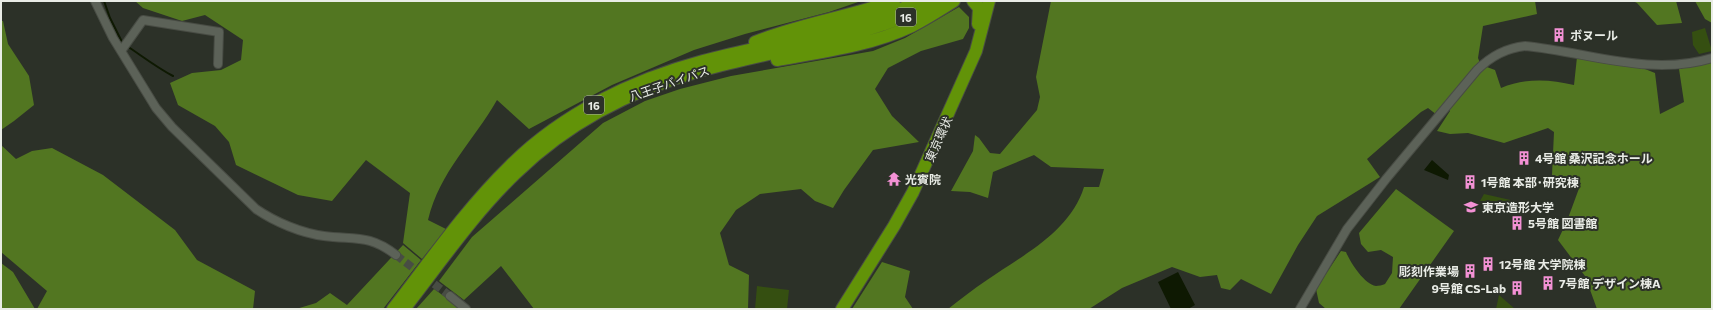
<svg xmlns="http://www.w3.org/2000/svg" width="1713" height="310" font-family="Commissioner,'Noto Sans JP',sans-serif">
<rect width="100%" height="100%" fill="#2c3128"/>
<path fill="#354f11" d="M1705 28 1712 51 1699 54 1693 45 1692 32Z
M1484 194 1515 201V204L1480 201Z
M757 286 789 290 787 309H755Z
M1499 295 1515 309H1496Z"/>
<path fill="#527621" d="M135 1H861L829 12 745 34 694 50 612 85 529 129 497 100C473 142 440 171 428 220L446 229 422 259 403 243 410 193 366 160 332 201 298 195 236 165 229 142 215 126 178 105 170 83 192 73 221 70 241 60 243 40 205 15 182 21 143 8Z
M1051 1H1535L1537 14 1483 26 1478 58 1480 63 1437 115 1428 108 1421 112 1367 159 1380 177 1317 216 1298 245 1271 294 1241 279 1230 290 1221 288 1217 275 1200 277 1172 267 1122 288 1089 309H948C961 299 973 289 987 280 1023 255 1070 232 1084 187H1099L1104 169 1051 167 1034 155 993 172 988 198 970 192 951 191 973 151 975 135 979 138 990 153 1000 154 1037 110 1040 97 1036 77Z
M1633 1H1676L1682 23 1657 25 1637 3Z
M1695 1H1712V23L1705 19Z
M959 7 969 17V28L963 39 921 51 888 68 875 89 892 116 919 142 873 150 844 190 833 208 815 201 801 189 760 194 736 210 720 233 729 265 749 275 748 309H534L501 266 464 300 439 281 472 237 603 123 645 101 680 89 731 76 873 51 905 38Z
M1 21H3L8 44 29 76 34 105 14 121 1 130Z
M1577 57 1645 69 1655 73 1660 114 1684 102 1679 69 1712 61V309H1597L1585 276 1558 240 1567 221 1581 183 1552 175 1554 132 1548 128 1504 143 1468 133 1450 134 1437 131 1450 111V108L1484 66 1495 70 1501 88C1525 78 1549 79 1574 85Z
M1 145 16 159 32 151 52 148 103 175 175 230 197 260 255 291 253 309H37L47 291 1 252Z
M1396 189 1454 231 1399 309H1326L1319 303 1316 289 1341 251 1346 252C1350 262 1364 284 1376 286 1378 286 1383 285 1385 284L1392 273 1393 257 1381 250 1368 252 1361 244 1359 233Z
M403 245 421 260 383 309H296L316 303 330 293 347 305Z
M882 262 910 271 905 297 913 309H852Z
M1 263 13 272 35 309H1Z
M434 289 462 309H416Z"/>
<path fill="#0e1902" d="M1432 160 1449 175 1448 180 1424 170Z
M1178 272 1195 305 1188 309H1171L1158 282Z"/>
<g fill="none" stroke-linecap="round" stroke-linejoin="round">
<path stroke="#0e1902" stroke-width="2" d="M104 1 110 18 123 44
M127 46C142 56 156 67 173 76"/>
<path stroke="#484d44" stroke-width="8" stroke-dasharray="8 4" stroke-linecap="butt" d="M396 255 450 296"/>
<defs>
<path id="minor" d="M95 1 113 38 156 108 172 127 256 209C275 222 301 233 324 236 355 240 369 234 396 255
M121 51 143 20 219 32 218 64
M450 296 466 309
M1300 309 1347 229 1386 179 1477 70C1490 57 1506 48 1525 46 1588 52 1650 77 1712 58"/>
<path id="highway" d="M973 1 979 8 978 24
M755 42C800 24 848 17 894 1
M777 60C821 52 870 46 912 26 926 19 940 10 954 1
M393 309C430 261 466 209 510 166 562 114 632 80 703 61 775 42 852 32 920 1
M404 309C440 263 474 213 516 173 568 122 634 89 703 70 782 48 866 39 940 1
M842 309 894 226 913 192 976 51 989 1"/>
</defs>
<use href="#minor" stroke="#484c44" stroke-width="10"/>
<use href="#highway" stroke="#484c44" stroke-width="14"/>
<use href="#minor" stroke="#5c6258" stroke-width="8"/>
<use href="#highway" stroke="#629308" stroke-width="12"/>
</g>
<defs>
<symbol id="building-bare" viewBox="-9 -9 18 18"><path d="M-4-6H4V6H1V3H-1V6H-4ZM-2.5-4.3h1.7v1.8h-1.7ZM.8-4.3h1.7v1.8H.8ZM-2.5-1h1.7V.8h-1.7ZM.8-1h1.7V.8H.8Z" fill="#f391d5" stroke="#2c3128" stroke-width="2.5" paint-order="stroke"/></symbol>
<symbol id="temple-bare" viewBox="-9 -9 18 18"><path d="M0-6L5-2H3V0L6.5 2.5H4V6H1.5V3h-3V6H-4V2.5H-6.5L-3 0V-2H-5Z" fill="#f391d5" stroke="#2c3128" stroke-width="2.5" paint-order="stroke"/></symbol>
<symbol id="university-bare" viewBox="-9 -9 18 18"><path d="M0-5L7-2L0 1L-7-2ZM-4 1L0 2.5L4 1V4Q0 6-4 4Z" fill="#f391d5" stroke="#2c3128" stroke-width="2.5" paint-order="stroke"/></symbol>
</defs>
<g fill-rule="evenodd">
<use href="#building-bare" x="1549" y="25" width="20" height="20"/>
<use href="#building-bare" x="1514" y="148" width="20" height="20"/>
<use href="#temple-bare" x="884" y="169" width="20" height="20"/>
<use href="#building-bare" x="1460" y="172" width="20" height="20"/>
<use href="#university-bare" x="1461" y="197" width="20" height="20"/>
<use href="#building-bare" x="1507" y="213" width="20" height="20"/>
<use href="#building-bare" x="1478" y="254" width="20" height="20"/>
<use href="#building-bare" x="1460" y="261" width="20" height="20"/>
<use href="#building-bare" x="1538" y="273" width="20" height="20"/>
<use href="#building-bare" x="1507" y="278" width="20" height="20"/>
</g>
<g text-anchor="middle" dominant-baseline="central" stroke-width="4" stroke-linejoin="round" paint-order="stroke">
<g fill="#2c3128" stroke="#b0b4ad" stroke-width="1">
<rect x="896" y="8" width="20" height="18" rx="3"/>
<rect x="584" y="96" width="20" height="18" rx="3"/>
</g>
<g font-size="11" font-weight="bold" fill="#e9ece6">
<text x="906" y="17">16</text>
<text x="594" y="105">16</text>
</g>
<g font-size="12" font-weight="bold" fill="#e9ece6" stroke="#2c3128" text-anchor="start">
<text x="1570" y="35">ボヌール</text>
<text x="1535" y="158">4号館 桑沢記念ホール</text>
<text x="905" y="179">光賓院</text>
<text x="1481" y="182">1号館 本部･研究棟</text>
<text x="1482" y="207">東京造形大学</text>
<text x="1528" y="223">5号館 図書館</text>
<text x="1499" y="264">12号館 大学院棟</text>
<text x="1459" y="271" text-anchor="end">彫刻作業場</text>
<text x="1559" y="283">7号館 デザイン棟A</text>
<text x="1506" y="288" text-anchor="end">9号館 CS-Lab</text>
</g>
<g font-size="12" fill="#e9ece6" stroke="#2c3128">
<text transform="translate(669 83) rotate(-19)">八王子バイパス</text>
<text transform="translate(938 139) rotate(-66)">東京環状</text>
</g>
</g>
<rect width="1713" height="310" fill="none" stroke="#e9ece6" stroke-width="4"/>
</svg>
